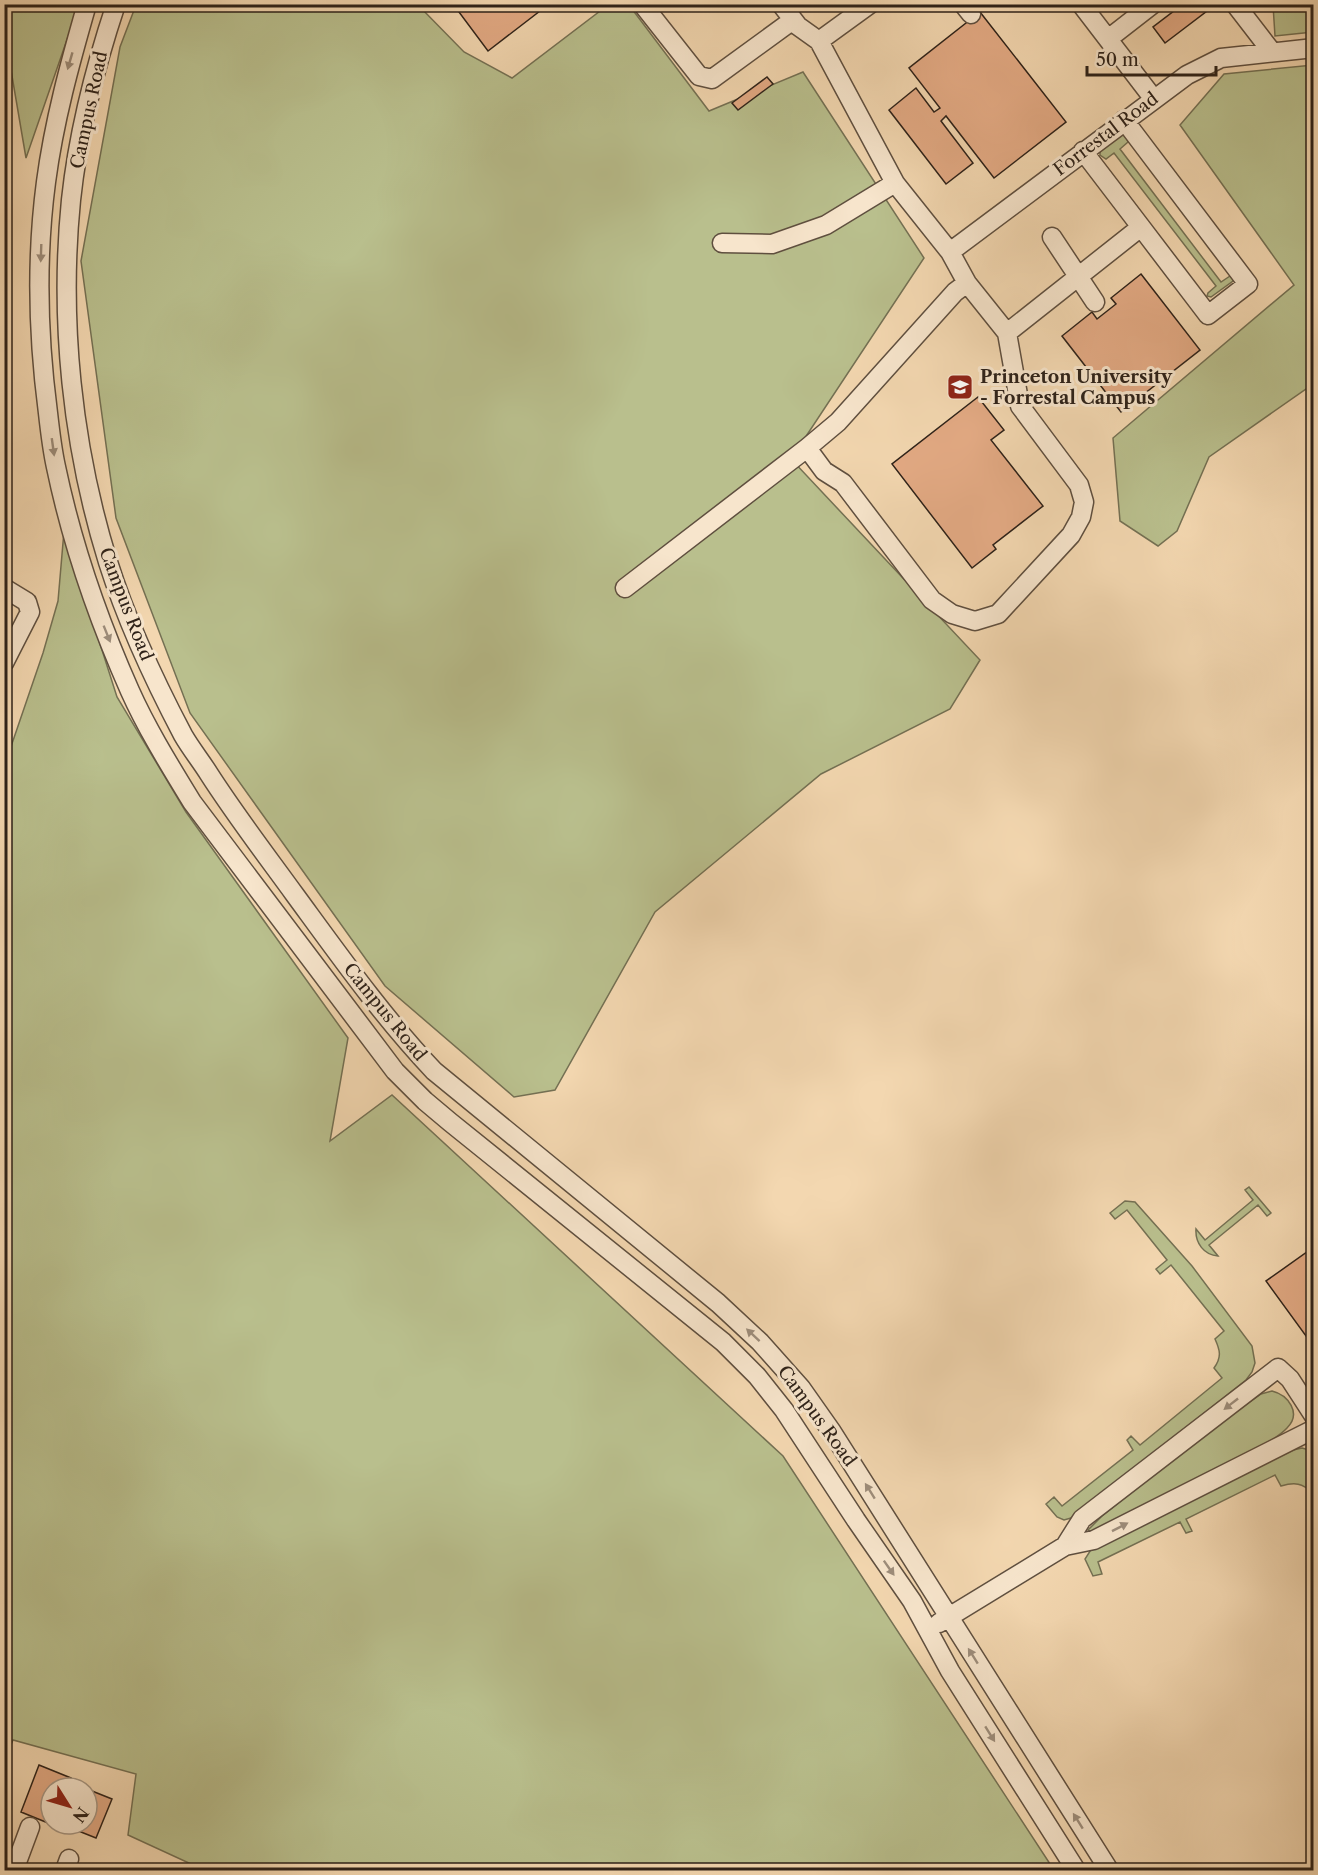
<svg xmlns="http://www.w3.org/2000/svg" width="1318" height="1875" font-family="'Libre Caslon Text',serif">
<rect width="100%" height="100%" fill="#f3d7b0"/>
<filter id="stains"><feTurbulence type="fractalNoise" baseFrequency=".00333" numOctaves="4"/><feColorMatrix values="0 0 0 0 .2 0 0 0 0 .09 0 0 0 0 .02 0 0 0 .5 -.17"/></filter>
<radialGradient id="worn" r=".72"><stop offset=".6" stop-color="#630" stop-opacity="0"/><stop offset="1" stop-color="#630" stop-opacity=".3"/></radialGradient>
<path fill="#b9bf8d" stroke="#747053" stroke-width="1.5" d="M4 5H79L26 158 5 35Z
M136 5H418L464 52 512 78 608 5H629L709 111 803 72 924 258 791 459 980 660 950 709 821 774 655 912 555 1090 514 1097 385 986 190 713 116 518 81 261 120 47Z
M1273 5H1313V32L1275 36Z
M1313 65V384L1209 457 1177 531 1158 546 1120 521 1113 438 1294 285 1180 125 1224 74Z
M1122 134 1126 135 1128 142 1120 149 1221 282 1230 276 1234 278 1233 281 1211 297 1207 296 1208 293 1216 286 1114 153 1106 159 1100 155V151Z
M64 531 117 697 186 812 348 1038 330 1141 392 1095 783 1456 1054 1870H204L128 1835 136 1774 13 1740 5 1759 4 767 43 653 58 601Z
M1249 1187 1271 1213 1267 1216 1258 1205 1209 1245 1218 1256C1204 1255 1195 1243 1196 1229L1205 1240 1253 1200 1245 1190Z
M1125 1201 1135 1202 1192 1266 1252 1346 1255 1363 1252 1372 1246 1380 1071 1518 1064 1520 1057 1517 1046 1504 1054 1497 1062 1506 1133 1450 1127 1440 1131 1436 1140 1445 1222 1378 1214 1368C1222 1357 1220 1350 1215 1339L1224 1331 1171 1265 1160 1274 1156 1269 1167 1260 1127 1210 1115 1219 1110 1213Z
M1272 1391C1288 1395 1302 1413 1287 1428 1277 1439 1261 1446 1248 1453 1198 1482 1143 1506 1091 1532L1088 1530 1102 1516 1210 1430 1261 1394Z
M1302 1448 1313 1451V1493C1302 1483 1295 1482 1281 1486L1275 1475 1186 1519 1192 1531 1186 1533 1180 1522 1098 1562 1102 1574 1093 1576 1085 1559 1092 1548 1293 1450Z"/>
<path fill="#e3aa84" stroke="#2e2219" stroke-width="1.5" d="M453 4H549L488 51Z
M1177 4H1203L1207 11 1165 43 1153 27 1179 7Z
M980 12 1066 122 994 178 946 116 941 121 973 163 946 184 889 110 916 88 934 112 940 108 909 68Z
M767 77 773 84 738 110 732 103Z
M1141 274 1200 350 1121 412 1062 336 1092 312 1097 319 1116 304 1111 298Z
M978 397 1004 430 991 440 1043 506 993 545 996 549 972 568 892 464Z
M1314 1247V1347L1266 1281Z
M39 1765 71 1778 67 1788H51V1824L53 1825 21 1812Z
M87 1789 112 1799 96 1838 61 1824H87Z"/>
<g fill="none" stroke-linecap="round" stroke-linejoin="round">
<defs>
<path id="minor" d="M87 4C70 63 54 121 46 182 36 258 38 337 48 413 50 431 52 449 56 467 72 544 98 619 130 691 147 729 170 766 192 802L395 1071 425 1101 450 1122 723 1342 757 1376 784 1410 856 1520 912 1601 950 1671 1076 1870
M116 4C95 67 78 134 71 200 59 320 72 446 108 562 127 622 154 680 183 735 191 749 201 761 209 774 236 816 266 855 295 895 339 955 382 1016 434 1071L718 1303 760 1342 801 1388 832 1432 1109 1870
M781 4 798 26 819 41 895 183 950 252 967 283 1007 333 1020 406 1079 485 1084 502 1081 517 1071 535 998 614 975 621 952 614 932 600 843 483 824 471 807 448 838 422 955 292 967 283
M963 4 971 14
M1081 4 1153 98
M1235 4 1272 52
M643 5 699 76 712 79 793 20
M1108 39 1153 4
M819 41 870 4
M1124 120 1248 284 1208 315 1141 227
M1052 237 1095 302
M722 243 772 244 826 225 895 183
M950 252 1187 75 1221 58 1314 48
M1007 333 1141 227 1083 151
M4 588 27 602 30 612 4 663
M625 588 807 448
M1065 1546 1082 1519 1278 1368 1290 1379 1314 1416
M939 1623 1065 1546 1094 1540 1314 1429
M14 1870 30 1827
M65 1870 69 1859"/>
</defs>
<use href="#minor" stroke="#5f4f3f" stroke-width="21"/>
<use href="#minor" stroke="#f7e5cc" stroke-width="18"/>
</g>
<defs><path id="oneway-solid" d="M-6-.8H1V-3.2L6.5 0L1 3.2V.8H-6Z" transform="scale(1.5)"/></defs>
<g fill="#9d8d7b">
<use href="#oneway-solid" transform="translate(70 61) rotate(106)"/>
<use href="#oneway-solid" transform="translate(41 253) rotate(92)"/>
<use href="#oneway-solid" transform="translate(53 447) rotate(82)"/>
<use href="#oneway-solid" transform="translate(107 634) rotate(68)"/>
<use href="#oneway-solid" transform="translate(753 1335) rotate(-137)"/>
<use href="#oneway-solid" transform="translate(1231 1404) rotate(142)"/>
<use href="#oneway-solid" transform="translate(870 1491) rotate(-122)"/>
<use href="#oneway-solid" transform="translate(1120 1527) rotate(-27)"/>
<use href="#oneway-solid" transform="translate(889 1568) rotate(55)"/>
<use href="#oneway-solid" transform="translate(973 1656) rotate(-122)"/>
<use href="#oneway-solid" transform="translate(990 1734) rotate(58)"/>
<use href="#oneway-solid" transform="translate(1078 1821) rotate(-122)"/>
</g>
<defs>
<symbol id="university-square" viewBox="-11 -11 22 22"><rect x="-9" y="-9" width="18" height="18" rx="4" fill="#8f2418" stroke="#f7e5cc"/><path d="M0-5L7-2L0 1L-7-2ZM-4 1L0 2.5L4 1V4Q0 6-4 4Z" fill="#fff"/></symbol>
</defs>
<g fill-rule="evenodd">
<use href="#university-square" x="945" y="372" width="30" height="30"/>
</g>
<g text-anchor="middle" dominant-baseline="central" stroke-width="6" stroke-linejoin="round" paint-order="stroke">
<g font-size="18" fill="#2e2219" stroke="#f7e5cc">
<text transform="translate(89 110) rotate(-78)">Campus Road</text>
<text transform="translate(1106 134) rotate(-37)">Forrestal Road</text>
<text transform="translate(126 604) rotate(69)">Campus Road</text>
<text transform="translate(385 1012) rotate(51)">Campus Road</text>
<text transform="translate(817 1416) rotate(54)">Campus Road</text>
</g>
<g font-size="18" font-weight="bold" fill="#2e2219" stroke="#f7e5cc" text-anchor="start">
<text x="980" y="377">Princeton University<tspan x="980" dy="21">- Forrestal Campus</tspan></text>
</g>
</g>
<rect width="1318" height="1875" fill="none" stroke="#f3d7b0" stroke-width="24"/>
<rect x="6" y="6" width="1306" height="1863" fill="none" stroke="#2e2219" stroke-width="3"/>
<rect x="12" y="12" width="1294" height="1851" fill="none" stroke="#2e2219" stroke-width="1.5"/>
<g transform="translate(69 1806) rotate(127)"><circle r="28" fill="#f7e5cc" stroke="#a79784" stroke-width="1.5"/>
<path d="M0-4.5L10 22L0 15L-10 22Z" fill="#8f2418"/>
<text y="-9" font-size="16" font-weight="bold" text-anchor="middle" fill="#2e2219">N</text>
</g>
<path d="M1087 66v9h129v-9" fill="none" stroke="#2e2219" stroke-width="3"/>
<text x="1096" y="66" font-size="18" fill="#2e2219" stroke="#f7e5cc" stroke-width="4.5" paint-order="stroke">50 m</text>
<rect width="100%" height="100%" filter="url(#stains)"/>
<rect width="100%" height="100%" fill="url(#worn)"/>
</svg>
